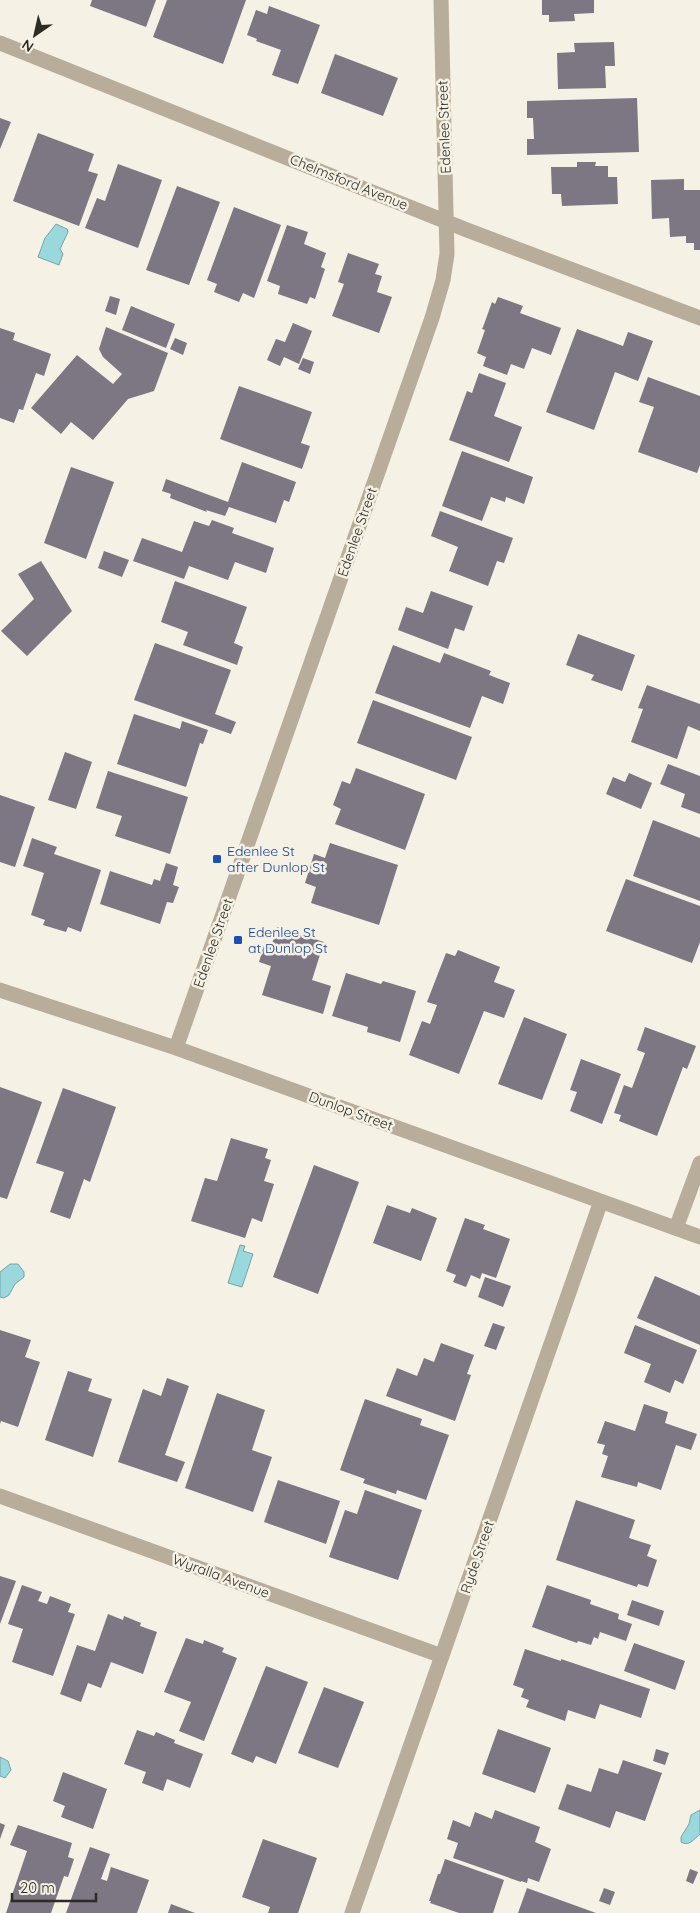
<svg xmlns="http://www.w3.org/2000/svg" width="700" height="1913" font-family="Quicksand,sans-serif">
<rect width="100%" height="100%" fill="#f5f1e4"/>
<path fill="#99d8dc" stroke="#78a4a5" d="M56 224 67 229 68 232 60 249 63 254 59 265 38 257 45 238Z
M240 1245 245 1246 243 1251 253 1254 242 1287 228 1283Z
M10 1264H18L24 1272V1277L15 1284 9 1295 4 1298 0 1297V1272Z
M0 1757 8 1761 11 1770 5 1778 0 1776Z
M700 1810V1834C694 1839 689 1847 681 1842V1837L689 1824 691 1815Z"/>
<path fill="#7c7782" d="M92 0H156L146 27 90 6Z
M167 0H246L223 64 153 37Z
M542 0H594V13L574 14 575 21 549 22V15H542Z
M269 6 320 25 298 84 272 75 281 50 256 41 257 39 247 35 256 10 267 14Z
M614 42 615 66H605L606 88 558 89 557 53 575 52 574 43Z
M335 54 398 78 383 116 321 93Z
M637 98 639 152 527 155V139H534L533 118H527V101Z
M0 118 11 122 0 149Z
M38 133 94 154 88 171 98 174 79 226 13 201Z
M577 162H596L595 166H608V177H617L618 204 562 206 561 194H552L551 167H577Z
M118 164 162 180 138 248 85 228 97 198 105 201Z
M684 179V190H700V250H694V243H686V236L670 237 669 218 652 219 651 180Z
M177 186 220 202 189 285 146 270Z
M234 207 281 225 254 298 243 293 239 302 214 292 217 284 207 280Z
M287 225 308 232 304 244 326 253 321 267 325 269 315 299 310 297 307 304 278 294 280 286 267 281Z
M348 253 379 264 375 274 382 276 377 292 392 297 379 333 332 316 344 284 338 282Z
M110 296 120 299 116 315 105 311Z
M498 297 523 306 520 313 561 328 551 355 532 348 524 369 511 364 507 375 483 366 486 357 477 353 485 330 482 329 483 327 492 302 495 304Z
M131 306 175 324 166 348 122 330Z
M293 323 312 331 299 364 284 357 280 366 267 360 276 339 285 342Z
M106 327 168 353 154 391 128 399 93 440 71 422 61 434 31 408 77 355 113 384 122 374 103 357 99 349Z
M0 328 15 333 13 340 51 354 44 376 36 373 23 410 19 409 14 423 0 418Z
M577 329 623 346 628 332 653 341 638 381 615 372 594 430 546 412Z
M175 338 187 343 183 355 170 349Z
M303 358 314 362 310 374 298 369Z
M479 373 506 383 494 416 522 427 509 462 449 440 467 391 472 393Z
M648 377 700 396V465L697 473 638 452 654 407 639 402Z
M239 386 312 412 301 443 310 446 302 469 220 439Z
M462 451 533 477 524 504 506 497 505 502 491 497 482 521 442 506Z
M242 462 296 482 289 502 284 500 276 523 229 507 225 516 206 510 207 512 170 498 171 494 162 491 166 479 228 502Z
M71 467 114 482 86 559 44 543Z
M440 511 513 538 504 563 497 561 488 586 449 571 458 547 431 536Z
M212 520 234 528 232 533 274 548 266 573 235 562 228 580 189 566 184 579 133 561 142 538 182 552 194 521 209 526Z
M104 551 129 560 122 577 98 568Z
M41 561 72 611 27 656 1 631 34 599 18 574Z
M175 581 247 607 234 643 243 647 237 665 183 645 188 632 161 622Z
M431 591 473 606 464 631 455 628 448 649 398 630 406 607 423 613Z
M578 634 635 655 622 691 591 680 594 675 566 665Z
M155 643 231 670 215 714 236 722 231 734 134 700Z
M393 645 440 663 444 653 491 671 489 675 510 683 503 704 482 696 470 728 375 693Z
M647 685 700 704V731L688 726 677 759 631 742 643 709 638 708Z
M373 700 472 737 456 780 357 743Z
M134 714 180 729 182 721 208 730 203 744 200 743 186 787 117 764Z
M65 752 92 762 76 809 48 800Z
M668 764 700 776V814L681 807 685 794 660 784Z
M356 768 425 794 405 850 335 824 341 809 333 805 342 781 350 784Z
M108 771 188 797 170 854 115 836 122 816 96 808Z
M629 773 652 783 641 809 606 794 613 777 625 782Z
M0 795 35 807 15 867 0 862Z
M653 820 700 838V901L633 876Z
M32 838 57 847 54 854 101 870 81 932 68 927 66 932 43 925 45 920 31 915 44 873 23 866Z
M330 843 398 865 379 925 311 903 316 887 305 883 314 854 325 858Z
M166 863 178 867 173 885 179 887 173 903 167 902 160 924 100 904 110 871 152 885 154 879 160 881Z
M626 879 700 906V942L692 963 606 931Z
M277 927 324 942 312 980 331 986 323 1014 262 995 271 966 259 962 265 942 272 944Z
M458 950 500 967 494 982 515 990 504 1018 484 1011 459 1074 409 1055 422 1021 430 1024 437 1005 427 1002 446 953 455 956Z
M346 973 381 984 383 981 416 991 400 1042 367 1032 368 1027 332 1016Z
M524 1017 567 1034 542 1100 498 1084Z
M645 1027 696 1046 687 1069 683 1067 657 1136 619 1121 621 1115 614 1113 624 1085 632 1088 645 1053 637 1050Z
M581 1059 621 1074 602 1124 570 1111 577 1092 570 1090Z
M0 1087 42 1102 7 1199 0 1197Z
M63 1088 116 1107 90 1182 84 1179 70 1219 50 1212 64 1172 36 1163Z
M231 1138 268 1149 265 1158 271 1160 264 1181 274 1184 262 1222 252 1218 245 1238 191 1221 205 1178 217 1181Z
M314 1165 359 1182 318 1294 273 1277Z
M387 1205 410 1213 412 1208 437 1218 421 1261 373 1243Z
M465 1218 485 1225 483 1229 510 1239 496 1278 482 1273 480 1279 471 1275 466 1287 453 1282 456 1275 446 1271Z
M655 1276 700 1296V1345L637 1318Z
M485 1277 511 1286 503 1307 478 1297Z
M493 1323 505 1327 496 1350 484 1346Z
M635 1325 697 1350 683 1384 675 1380 670 1393 644 1382 651 1364 624 1353Z
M0 1330 31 1340 25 1357 40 1362 18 1427 1 1421 0 1424Z
M441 1343 474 1355 467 1374 471 1375 455 1421 386 1396 397 1368 417 1376 424 1358 434 1362Z
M68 1371 92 1379 88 1391 112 1399 93 1457 45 1440Z
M167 1378 189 1386 165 1455 185 1462 177 1482 118 1462 143 1389 161 1396Z
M217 1393 265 1410 252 1450 272 1457 253 1512 185 1488Z
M365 1399 422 1419 420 1425 449 1435 426 1500 397 1490 396 1494 363 1483 365 1479 340 1470Z
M644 1404 668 1412 665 1423 697 1434 691 1450 676 1445 661 1490 638 1482 637 1487 601 1477 608 1456 602 1454 605 1445 597 1443 605 1421 635 1431Z
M278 1480 340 1501 326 1544 264 1522Z
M365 1490 422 1510 398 1580 329 1557 345 1510 357 1514Z
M576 1500 635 1520 629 1538 651 1545 647 1556 657 1560 648 1587 638 1584 637 1587 556 1560Z
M0 1576 16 1581 0 1624Z
M22 1585 42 1592 38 1601 47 1604 50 1596 71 1604 68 1612 75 1614 53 1676 12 1662 23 1629 8 1624Z
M547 1585 591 1600 590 1604 619 1614 618 1619 632 1624 626 1641 600 1632 598 1639 594 1637 591 1645 578 1641 577 1643 532 1627Z
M632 1600 664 1611 659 1626 627 1615Z
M108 1614 123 1620 124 1616 141 1623 140 1626 157 1632 143 1674 111 1662 101 1688 88 1683 81 1702 60 1694 77 1645 95 1651Z
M186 1638 203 1644 204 1640 224 1648 222 1652 237 1658 204 1741 179 1731 191 1702 164 1692Z
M634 1643 685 1661 675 1690 624 1671Z
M525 1649 561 1661V1659L650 1689 641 1718 600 1704 595 1719 568 1710 565 1721 526 1707 529 1700 521 1697 524 1689 513 1685Z
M266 1666 308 1682 276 1764 256 1756 253 1763 231 1754Z
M324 1687 364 1702 338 1768 298 1753Z
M498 1729 551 1748 535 1793 482 1774Z
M137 1730 154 1736 156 1732 175 1740 174 1743 203 1754 190 1788 167 1779 163 1791 142 1783 146 1772 124 1764Z
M656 1749 669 1753 665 1765 653 1761Z
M623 1760 662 1773 645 1821 616 1811 610 1828 558 1809 567 1784 591 1792 599 1768 618 1774Z
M63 1772 107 1789 93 1829 61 1817 65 1806 53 1801Z
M495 1810 540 1827 535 1842 551 1849 539 1882 528 1878 527 1883 521 1881V1882L453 1858 458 1843 447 1839 453 1820 470 1827 475 1812 492 1819Z
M0 1823 5 1825 0 1839Z
M18 1825 72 1843 68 1857 74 1859 68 1877 64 1876 51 1913H6L27 1851 10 1845Z
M263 1839 317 1858 298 1913H268L270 1907 242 1897Z
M90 1847 110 1854 101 1879 107 1881 111 1867 149 1880 137 1913H66Z
M445 1859 504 1880 493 1913H459L430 1903 431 1901H429L438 1874H440Z
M690 1869 698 1872 693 1884 686 1881Z
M527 1888 596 1913H518Z
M604 1888 615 1892 610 1905 599 1901Z
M171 1904 195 1913H168Z"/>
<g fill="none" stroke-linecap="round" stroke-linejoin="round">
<path stroke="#b8ac9a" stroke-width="15" d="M0 43 467 230 700 318
M0 990 176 1048 700 1237
M176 1048 432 318 443 280 447 254 441 0
M676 1228 700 1163
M0 1496 442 1656
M352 1913 601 1201"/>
</g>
<g fill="#1a4fb4" stroke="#f5f1e4" stroke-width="2">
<rect x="212" y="854" width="10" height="10" rx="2.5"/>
<rect x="233" y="935" width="10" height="10" rx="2.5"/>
</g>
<g text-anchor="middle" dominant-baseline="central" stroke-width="5" stroke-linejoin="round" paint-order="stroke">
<g font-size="14" fill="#2c2b26" stroke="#f5f1e4">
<text transform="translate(444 127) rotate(-92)">Edenlee Street</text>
<text transform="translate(349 182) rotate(22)">Chelmsford Avenue</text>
<text transform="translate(357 532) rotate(-71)">Edenlee Street</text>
<text transform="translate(213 943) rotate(-71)">Edenlee Street</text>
<text transform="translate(351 1111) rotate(20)">Dunlop Street</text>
<text transform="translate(477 1557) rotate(-71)">Ryde Street</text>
<text transform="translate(221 1576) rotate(20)">Wyralla Avenue</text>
</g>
<g font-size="14" fill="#164399" stroke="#f5f1e4" text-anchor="start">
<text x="227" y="851">Edenlee St<tspan x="227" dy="16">after Dunlop St</tspan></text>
<text x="248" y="932">Edenlee St<tspan x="248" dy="16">at Dunlop St</tspan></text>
</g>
</g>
<g transform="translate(35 35) rotate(214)" stroke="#f5f1e4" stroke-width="4" paint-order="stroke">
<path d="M0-4L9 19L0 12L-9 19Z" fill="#2c2b26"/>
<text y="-8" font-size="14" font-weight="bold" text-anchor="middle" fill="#2c2b26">N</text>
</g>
<path d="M12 1893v8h84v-8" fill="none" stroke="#2c2b26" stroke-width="2.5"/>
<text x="20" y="1893" font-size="15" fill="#2c2b26" stroke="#f5f1e4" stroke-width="4" paint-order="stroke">20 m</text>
</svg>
